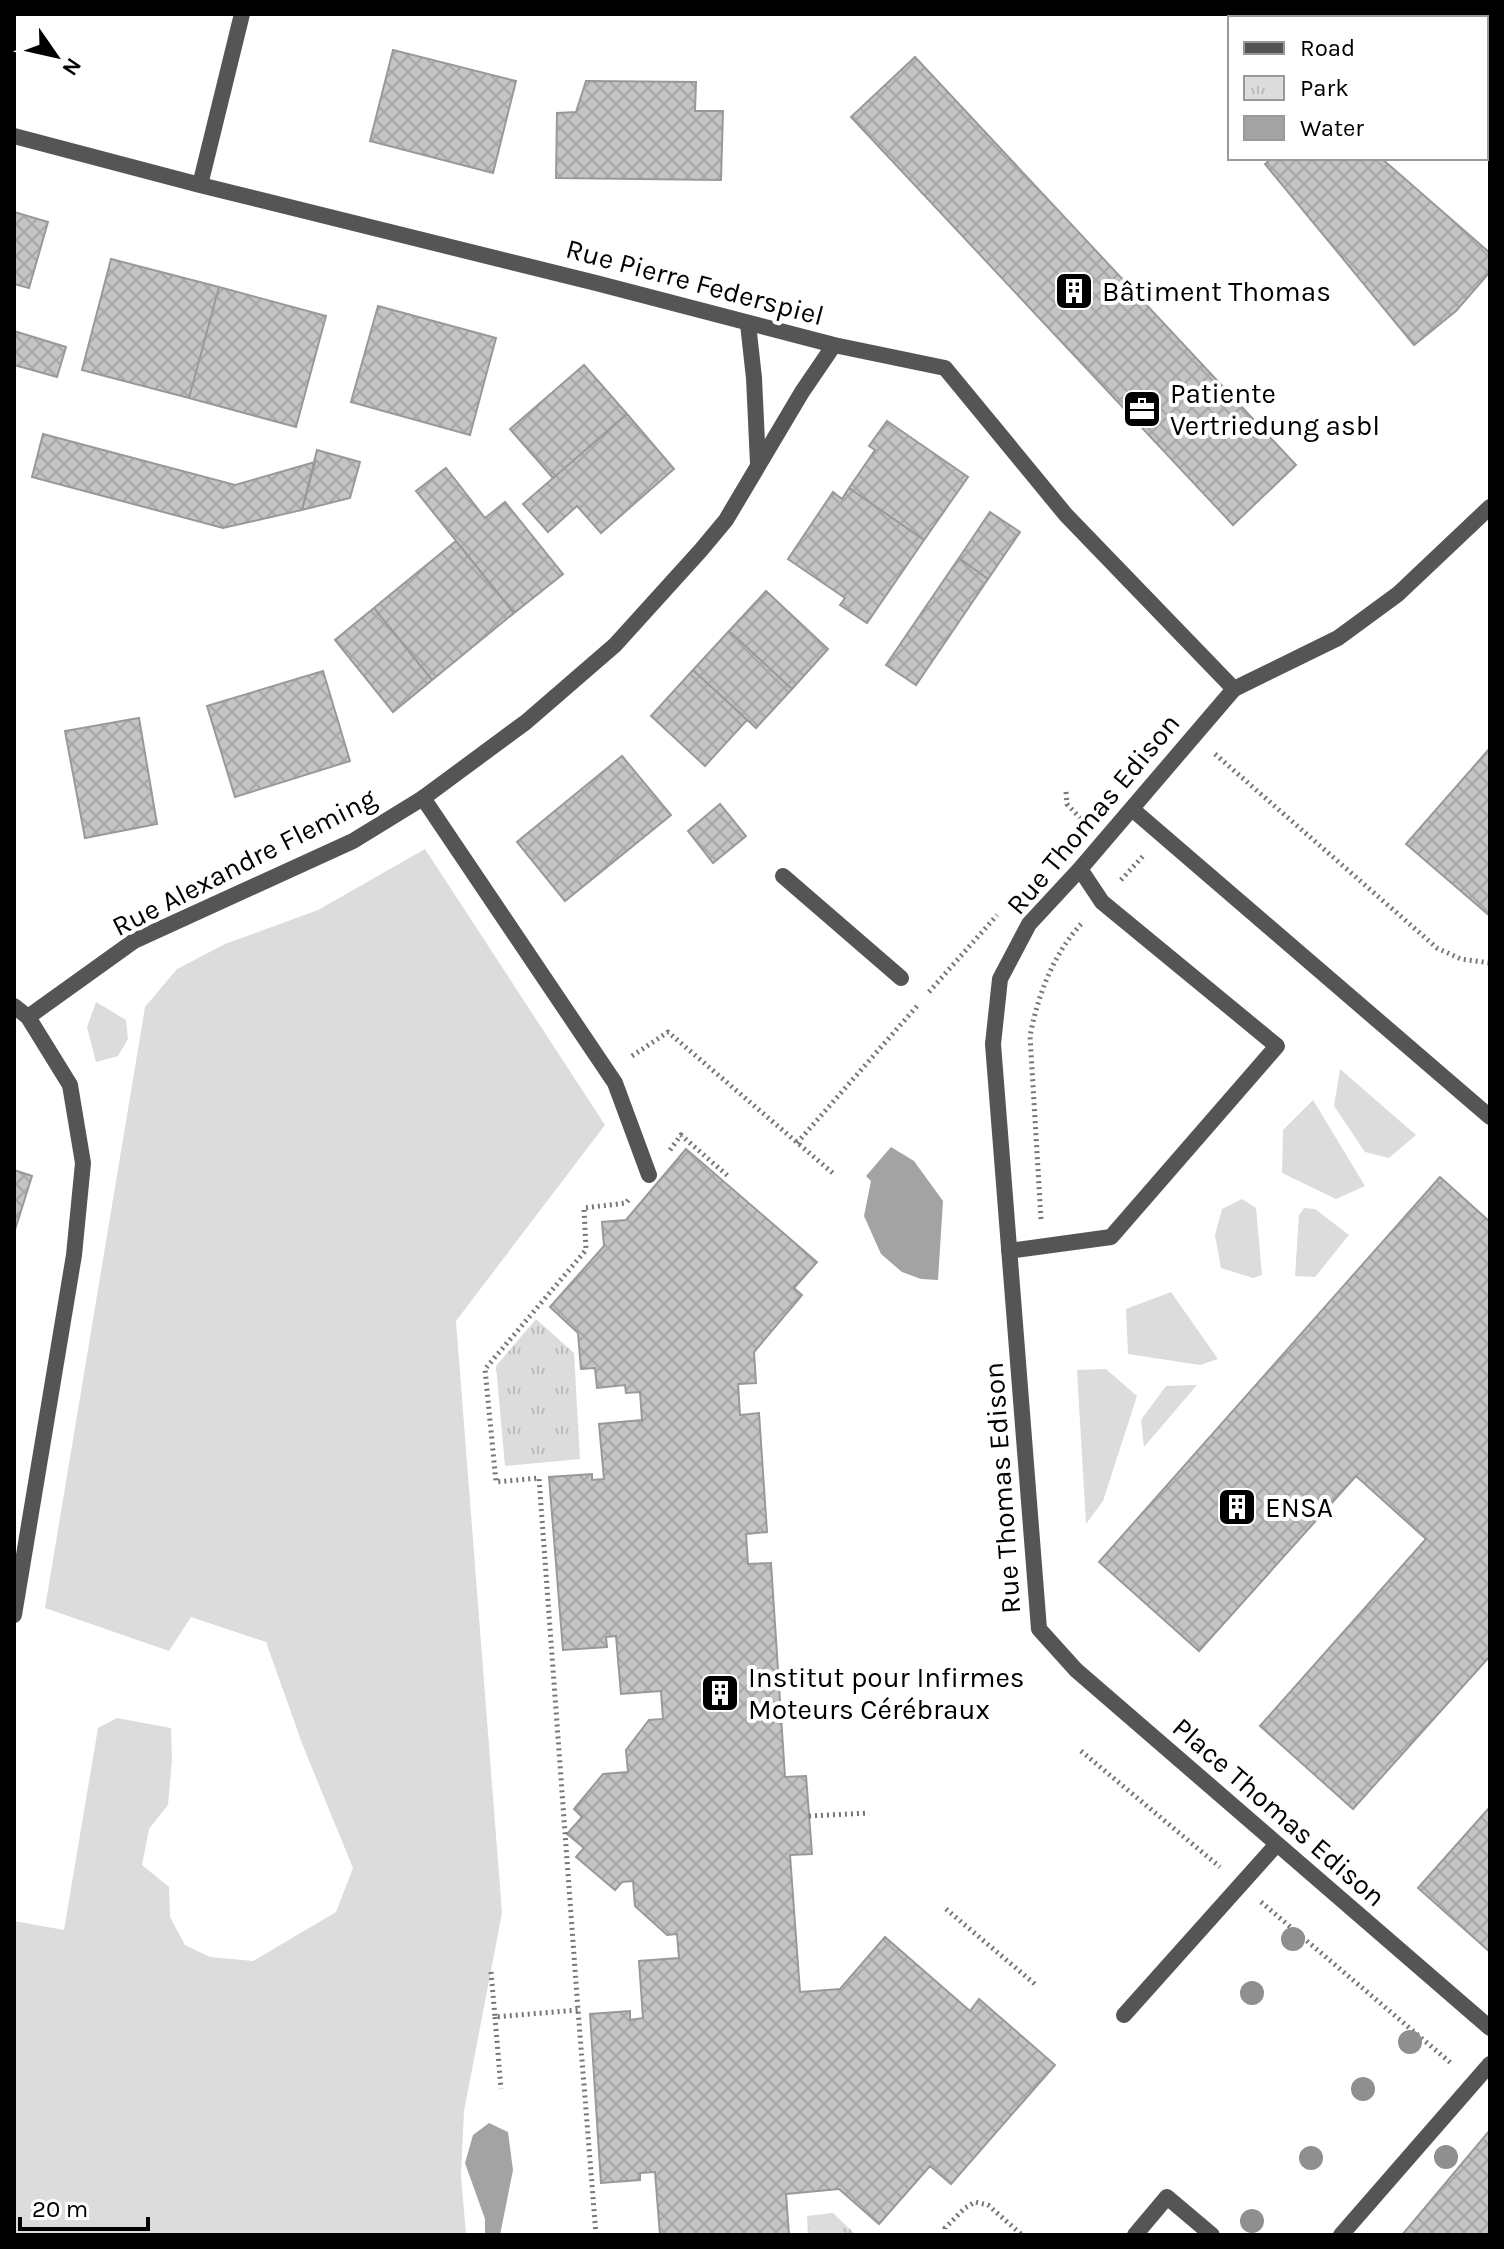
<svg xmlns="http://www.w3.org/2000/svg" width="1504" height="2249" font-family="Karla,sans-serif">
<defs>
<pattern id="park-tufts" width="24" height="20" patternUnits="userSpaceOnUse" patternTransform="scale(2)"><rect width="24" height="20" fill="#dcdcdc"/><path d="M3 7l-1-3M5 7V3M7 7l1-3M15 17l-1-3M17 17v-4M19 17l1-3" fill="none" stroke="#bbb"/></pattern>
<pattern id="building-cross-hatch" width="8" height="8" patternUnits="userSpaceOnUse" patternTransform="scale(2)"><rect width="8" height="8" fill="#c4c4c4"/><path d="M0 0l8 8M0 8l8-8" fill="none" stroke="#a7a7a7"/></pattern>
</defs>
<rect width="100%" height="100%" fill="#fff"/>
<path fill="#dcdcdc" d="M425 849 605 1125 456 1321 502 1913 464 2111 461 2175 466 2235H14V1921L64 1930 98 1728 117 1718 171 1728 172 1760 168 1805 149 1829 142 1865 169 1887 170 1917 185 1945 210 1957 253 1961 336 1912 353 1868 303 1746 266 1642 191 1617 169 1651 45 1608 145 1007 177 969 225 944 318 910Z
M96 1002 126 1020 128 1039 118 1056 96 1062 87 1027Z
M1340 1069 1416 1135 1389 1158 1365 1152 1334 1106Z
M1313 1100 1365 1186 1336 1199 1282 1173 1283 1130Z
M1242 1199 1256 1208 1262 1275 1253 1278 1221 1268 1215 1235 1222 1209Z
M1304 1208 1315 1209 1349 1235 1315 1277 1295 1276 1299 1215Z
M1171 1292 1218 1359 1200 1365 1128 1354 1126 1309Z
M1106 1369 1137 1396 1103 1501 1086 1524 1077 1370Z
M1197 1385 1144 1447 1141 1420 1166 1386Z"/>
<path fill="url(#park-tufts)" d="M536 1319 574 1353 580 1459 505 1466 496 1366Z
M833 2213 856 2235H808L807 2216Z"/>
<path fill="#a3a3a3" d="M891 1147 914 1161 943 1201 938 1280 921 1279 902 1272 881 1254 864 1216 871 1181 866 1176Z
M489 2123 508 2132 513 2170 500 2235H485V2219L465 2163 473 2135Z"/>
<path fill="url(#building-cross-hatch)" stroke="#999" stroke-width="2" d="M1457 14H1490V47L1486 43V18H1461Z
M393 50 516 81 493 173 370 141Z
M915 57 1296 465 1233 525 851 117Z
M586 81 696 82 695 111H723L721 180 556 178 557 113 576 112Z
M1272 158H1381L1490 253V272L1456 311 1414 345 1265 164Z
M14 212 48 222 29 288 14 284Z
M111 259 219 287 189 398 82 370Z
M219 287 326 316 296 427 189 398Z
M378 306 496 338 470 435 351 402Z
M14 331 66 347 57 377 14 365Z
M584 365 627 414 553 478 510 429Z
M627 414 674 469 601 533 577 506 548 532 523 504Z
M887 421 968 477 924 540 849 488 875 450 869 446Z
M43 434 235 485 315 462 302 510 223 528 32 477Z
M317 450 360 462 350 498 302 510Z
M446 468 485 518 505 502 563 574 514 613 416 491Z
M849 488 924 540 867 623 840 605 845 598 788 559 833 492 842 499Z
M990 512 1020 532 988 579 959 558Z
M456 541 514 613 432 680 374 608Z
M959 558 988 579 916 685 886 665Z
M766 591 828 649 792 689 729 631Z
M374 608 432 680 393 712 335 640Z
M729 631 792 689 756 728 693 670Z
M693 670 747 720 705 766 651 716Z
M323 671 350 761 235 797 207 706Z
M139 718 157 824 85 838 65 731Z
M1490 748V916L1406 844Z
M622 756 671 815 565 901 517 842Z
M720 804 746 836 713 863 688 831Z
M686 1149 817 1262 794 1288 802 1295 754 1352 756 1383 738 1384 740 1415 759 1413 767 1532 746 1534 748 1564 771 1563 785 1777 806 1776 812 1854 790 1855 800 1992 840 1989 885 1937 970 2011 979 1999 1055 2065 951 2184 930 2166 879 2224 839 2189 786 2194 789 2235H660L655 2172 640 2173V2180L601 2183 590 2014 630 2011V2020L643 2018 639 1961 679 1958 677 1934 667 1935 635 1906 633 1881 622 1882 615 1890 576 1857 584 1848 567 1834 582 1817 574 1809 603 1774 628 1772 626 1750 649 1720 663 1719 661 1691 621 1694 616 1636 606 1637 607 1647 563 1650 549 1477 592 1474V1480L604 1479 599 1424 642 1420 640 1392 626 1393 625 1385 597 1388 595 1368 581 1369 578 1333 550 1307 604 1246 602 1222 626 1220Z
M14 1170 32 1176 14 1233Z
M1440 1177 1490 1222V1656L1353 1809 1260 1726 1426 1539 1356 1476 1199 1651 1099 1562Z
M1490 1807V1952L1418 1888Z
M1490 2130V2235H1402Z"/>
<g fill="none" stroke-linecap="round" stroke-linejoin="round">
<path stroke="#777" stroke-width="5" stroke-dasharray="2 4" stroke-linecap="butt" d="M1215 754 1437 948 1461 959 1490 963
M1066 792 1067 804 1083 821
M1121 880 1144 855
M929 992 997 915
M632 1056 668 1032 835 1175
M797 1143 918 1005
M670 1150 681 1135 729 1177
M1041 1219 1030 1036C1038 995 1053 954 1082 923
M1081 1751 1220 1867
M809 1816 869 1813
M1261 1902 1452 2064
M946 1909 1036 1985
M491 1972 495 2017 578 2010
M495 2017 501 2089
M596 2235 578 2010 539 1478 496 1482 485 1369 586 1250 584 1208 626 1203 630 1198
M945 2235V2228L965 2208 975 2202 988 2205 1022 2235"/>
<path stroke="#555" stroke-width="16" d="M1234 689 1080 869 1029 924 1000 979 993 1044 1039 1629 1076 1670 1490 2028
M423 798 615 1083 649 1175
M1132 809 1490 1117
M783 876 901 978
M1009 1251 1111 1237 1277 1046 1102 902 1080 869
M1124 2015 1277 1844
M1135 2235 1167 2197 1212 2235
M1341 2235 1490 2064"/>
<path stroke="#555" stroke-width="16" d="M14 136 200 185 596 283 834 345 945 368 1066 515 1234 689 1338 638 1398 594 1490 507
M200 185 242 14
M748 324 754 378 758 464
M28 1017 134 941 353 841 423 798 526 722 615 645 701 550 726 520 802 392 834 345"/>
<path stroke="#555" stroke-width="16" d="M14 1006 28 1017 70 1085 83 1163 74 1255 14 1615"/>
</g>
<g fill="#8f8f8f">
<circle cx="1293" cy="1939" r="12"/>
<circle cx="1252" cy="1993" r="12"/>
<circle cx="1410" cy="2042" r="12"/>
<circle cx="1363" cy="2089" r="12"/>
<circle cx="1446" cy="2157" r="12"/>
<circle cx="1311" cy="2158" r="12"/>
<circle cx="1252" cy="2221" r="12"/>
</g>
<defs>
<symbol id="building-square" viewBox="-11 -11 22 22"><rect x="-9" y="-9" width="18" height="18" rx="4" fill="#000" stroke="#fff"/><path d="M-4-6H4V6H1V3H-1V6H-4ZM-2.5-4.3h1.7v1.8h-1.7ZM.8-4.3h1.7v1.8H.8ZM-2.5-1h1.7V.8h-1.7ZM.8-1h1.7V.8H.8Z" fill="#fff"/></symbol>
<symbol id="office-square" viewBox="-11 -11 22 22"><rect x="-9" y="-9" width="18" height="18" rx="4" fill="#000" stroke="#fff"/><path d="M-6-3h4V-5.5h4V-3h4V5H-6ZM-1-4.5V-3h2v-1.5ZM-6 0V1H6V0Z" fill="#fff"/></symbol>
</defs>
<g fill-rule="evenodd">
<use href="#building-square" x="1052" y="269" width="44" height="44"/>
<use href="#office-square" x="1120" y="387" width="44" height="44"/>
<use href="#building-square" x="1215" y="1485" width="44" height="44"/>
<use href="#building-square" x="698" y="1671" width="44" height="44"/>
</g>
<g text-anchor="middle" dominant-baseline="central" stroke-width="8" stroke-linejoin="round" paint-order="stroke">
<g font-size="28" fill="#000" stroke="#fff">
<text transform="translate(695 282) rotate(15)">Rue Pierre Federspiel</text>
<text transform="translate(1093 814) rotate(-50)">Rue Thomas Edison</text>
<text transform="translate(244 862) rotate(-27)">Rue Alexandre Fleming</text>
<text transform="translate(1002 1488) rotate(-94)">Rue Thomas Edison</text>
<text transform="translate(1279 1812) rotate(41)">Place Thomas Edison</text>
</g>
<g font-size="28" fill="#000" stroke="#fff" text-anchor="start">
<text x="1102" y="291">Bâtiment Thomas</text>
<text x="1170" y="393">Patiente<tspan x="1170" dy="32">Vertriedung asbl</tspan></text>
<text x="1265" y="1507">ENSA</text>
<text x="748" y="1677">Institut pour Infirmes<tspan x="748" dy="32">Moteurs Cérébraux</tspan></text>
</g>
</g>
<rect width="1504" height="2249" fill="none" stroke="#000000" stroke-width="32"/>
<rect x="1228" y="16" width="260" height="144" fill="#ffffff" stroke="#999999" stroke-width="2"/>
<rect x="1244" y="42" width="40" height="12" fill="#555555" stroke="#999999" stroke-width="2"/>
<text x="1300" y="56" font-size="24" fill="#000000">Road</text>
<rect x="1244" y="76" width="40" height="24" fill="url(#park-tufts)" stroke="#999999" stroke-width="2"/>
<text x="1300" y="96" font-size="24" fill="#000000">Park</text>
<rect x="1244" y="116" width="40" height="24" fill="#a3a3a3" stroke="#999999" stroke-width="2"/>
<text x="1300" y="136" font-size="24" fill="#000000">Water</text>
<g transform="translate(56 56) rotate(124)" stroke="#ffffff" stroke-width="6" paint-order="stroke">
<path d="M0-6L14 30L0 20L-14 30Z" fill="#000000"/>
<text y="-12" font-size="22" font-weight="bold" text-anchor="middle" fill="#000000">N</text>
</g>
<path d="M20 2217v12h128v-12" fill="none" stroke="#000000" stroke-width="4"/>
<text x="32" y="2217" font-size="24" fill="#000000" stroke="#ffffff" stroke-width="6" paint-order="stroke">20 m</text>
</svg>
